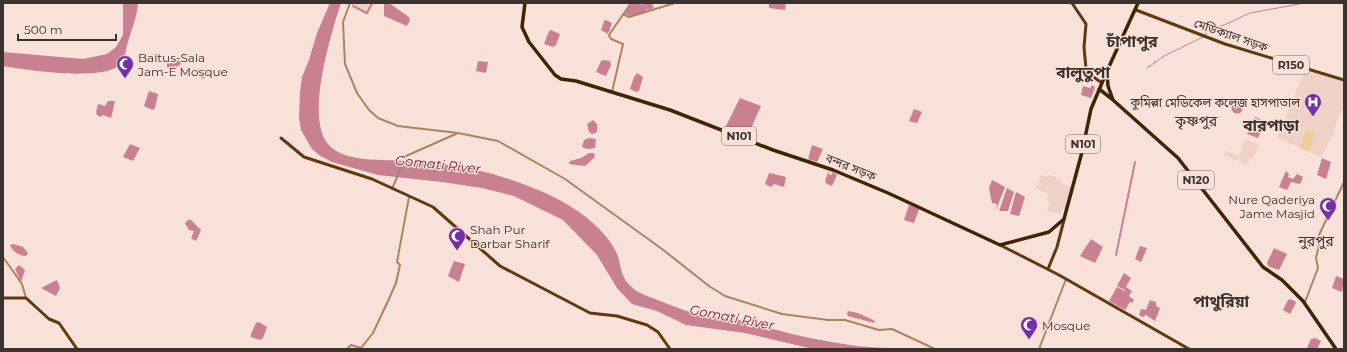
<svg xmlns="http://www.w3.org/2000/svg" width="1347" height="352" font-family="Montserrat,'Noto Sans Bengali',sans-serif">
<rect width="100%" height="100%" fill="#f8e1d8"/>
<path fill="#efd1c6" d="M350 3H374L368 16Z
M1305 71 1344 81V106L1336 123 1334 133 1321 157 1277 138Z
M1245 139 1259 144 1253 158H1251L1247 165 1224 155 1226 151 1239 156Z
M1049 174 1061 180 1060 183 1072 187 1066 210 1062 209 1061 214 1047 211 1049 202 1048 201 1047 193 1036 188 1041 175 1048 177Z"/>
<path fill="#ebcd98" d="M1306 130 1315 133 1309 152 1300 148Z"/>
<path fill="#c98091" d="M123 3H138C137 20 129 34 126 50 125 54 125 59 123 62 108 83 27 70 3 66V52L83 59 107 54 116 47 123 35Z
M330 3H341C331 34 305 117 328 144 343 163 385 159 407 161 432 162 473 168 496 175 538 188 590 208 614 248 623 262 617 276 634 289 640 294 648 296 655 299 671 305 687 312 704 316 715 318 727 318 739 320 750 322 762 327 773 329 798 336 824 341 850 345 867 348 884 347 901 349H813L745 333 686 325 657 311 632 304 617 288 597 255 563 220 514 196 482 188 442 182 378 175 332 162 319 155 312 149 301 130 299 118 300 93 302 77 309 60 317 33Z
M384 3H389L409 17 410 20 407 26 384 16Z
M632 3H638L643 6 640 3 652 4 654 8 648 10 646 9 647 11C640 13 631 19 625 13Z
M769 3H786L785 10 769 8Z
M606 20 612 23 608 34 601 30 604 21Z
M551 30 560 34 556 45 553 47 544 44 549 31Z
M171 57 180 61 181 64 172 70 167 67V60Z
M604 60 610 61 611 65 606 76 596 72 601 61Z
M478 61 488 62 486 73 476 71Z
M197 69H208V73L217 74V78L208 74 203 79 197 76Z
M637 73 643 77 639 91 636 92 630 89 634 77Z
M1092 85 1095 87 1091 98 1081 95 1083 86 1090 88Z
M149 91 158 94 155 108 153 110 144 106Z
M740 98 761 106 747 137 725 128Z
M108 101H115L111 118 103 115 100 117 97 115 96 112 98 104 105 106Z
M1231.5 108a5.5 5.5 0 1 1 11 0a5.5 5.5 0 1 1-11 0Z
M914 109 922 112 917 123 909 121Z
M1255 117 1263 120 1264 125 1258 138 1247 134Z
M593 120 597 124V132L592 134 589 132 587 124Z
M590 138 596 139 595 148 588 149 582 147 584 140Z
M130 144 140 148 133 161 123 157Z
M812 145 823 149 817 162 808 159Z
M589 153H594L595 157 585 166 569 164 570 161 581 158Z
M1322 158 1331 162 1326 179 1317 175Z
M1286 171 1289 174 1288 177 1293 179 1297 174 1303 177 1300 184 1291 182 1287 190 1279 187Z
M830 172 829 175H831L833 172 837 175 832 186 827 184 825 181 828 173Z
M769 173 786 177 784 187 774 184 771 187 765 184Z
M992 180 1005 187 996 210 997 204 992 203 989 188Z
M1007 188 1014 192 1008 211H999Z
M1016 192 1025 197 1019 216 1010 214Z
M909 205 919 209 914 223 904 220Z
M188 220H191L201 230 196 241 191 238 194 231 189 230 185 223Z
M1091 239 1103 247 1095 263 1080 256Z
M13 244 23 247 28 253 26 256C19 256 12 251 10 245Z
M1140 246 1147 248 1141 262 1135 259Z
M1274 248 1287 254 1279 270 1268 266 1267 263Z
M454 261 465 264 459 282 448 276Z
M19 265 25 270 21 282 15 269Z
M1124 273 1131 278 1126 287 1132 291 1129 296 1134 300 1132 303 1130 302 1125 310 1109 301 1117 287 1123 290V292L1125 290 1117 286Z
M1336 276 1344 279 1342 292 1332 288Z
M57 280 60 288 56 296 41 288Z
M1290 299 1295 301 1296 303 1290 314 1283 310 1288 300Z
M1150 300 1156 302V306L1160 308 1155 321 1146 315 1143 317 1139 315 1141 309 1146 310Z
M848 311 858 313 875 321 874 323 848 316 847 314Z
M259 322 267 327 263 338 260 340 251 337V334L256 323Z
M1315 338 1321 341 1317 349 1307 348 1311 339Z"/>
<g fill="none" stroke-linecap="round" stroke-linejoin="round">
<path stroke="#c98091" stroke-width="1" d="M1205 35 1208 30 1224 25 1250 13 1305 3
M1147 68 1164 56 1203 37"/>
<path stroke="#c98091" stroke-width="2" d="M353 6 367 13 372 3
M1116 255 1135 162"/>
<path stroke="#ab8361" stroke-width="2" d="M350 3 343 22 345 64 357 93 369 110 378 118 398 126 458 133 498 141 565 179 662 249 709 286 725 296 782 314 828 320H845L879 330 892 329 935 349
M623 14 629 17 675 3
M612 92 623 44 611 39 609 35 631 3
M392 189 406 156 458 133
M3 257 22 284 26 298
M1305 302 1318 268 1316 258 1319 245V235L1344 182
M347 349 351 345 361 348 373 333 388 301 396 283 400 265 397 262 409 197
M1039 349 1066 279"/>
<path stroke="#613910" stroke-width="3" d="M1072 3 1086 24 1084 47 1086 69 1089 74 1102 83
M1136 10 1225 44 1344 80
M281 138 304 157 372 179 433 207 500 266 590 313 617 316 647 325 658 332 670 349
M1000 245 1059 275 1189 349
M1048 269 1057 247 1064 220
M3 298H26L49 319 59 323 77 349"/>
<path stroke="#412405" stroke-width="3.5" d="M525 3 522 27 529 42 555 75 561 79 576 81 670 110 773 150 833 170 888 193 1000 245 1049 232 1064 219 1082 152 1091 109 1107 71
M1138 3 1107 71 1108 86 1113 100 1178 158 1263 267 1282 280 1303 301 1336 349
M1099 89 1112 99"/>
</g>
<defs>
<symbol id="mosque-pin" viewBox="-11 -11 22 30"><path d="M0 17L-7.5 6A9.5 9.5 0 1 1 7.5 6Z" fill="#7331a5" stroke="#f8e1d8"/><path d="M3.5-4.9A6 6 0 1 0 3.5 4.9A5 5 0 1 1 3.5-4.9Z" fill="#fff"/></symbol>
<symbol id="hospital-pin" viewBox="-11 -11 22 30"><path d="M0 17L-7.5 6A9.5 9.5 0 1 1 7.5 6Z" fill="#7331a5" stroke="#f8e1d8"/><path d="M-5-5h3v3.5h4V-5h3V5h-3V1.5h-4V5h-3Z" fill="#fff"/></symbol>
</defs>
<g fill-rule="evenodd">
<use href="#mosque-pin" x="115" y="54" width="20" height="27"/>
<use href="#hospital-pin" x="1303" y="92" width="20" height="27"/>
<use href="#mosque-pin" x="1318" y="196" width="20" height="27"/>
<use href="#mosque-pin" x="447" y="226" width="20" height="27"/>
<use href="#mosque-pin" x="1019" y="315" width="20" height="27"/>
</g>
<g text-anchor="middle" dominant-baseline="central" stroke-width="3" stroke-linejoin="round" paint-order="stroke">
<g fill="#f8e1d8" stroke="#746662" stroke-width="1">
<rect x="1273" y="56" width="36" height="18" rx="3"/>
<rect x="722" y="127" width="34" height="18" rx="3"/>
<rect x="1066" y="135" width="34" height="18" rx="3"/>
<rect x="1178" y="171" width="36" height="18" rx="3"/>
</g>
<g font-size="11" font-weight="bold" fill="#3b322f">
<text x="1291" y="65">R150</text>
<text x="739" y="136">N101</text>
<text x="1083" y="144">N101</text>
<text x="1196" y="180">N120</text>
</g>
<g font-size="12" fill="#3b322f" stroke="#f8e1d8">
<text transform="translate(1231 35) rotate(19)">মেডিক্যাল সড়ক</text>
<text transform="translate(851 167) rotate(22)">বন্দর সড়ক</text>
</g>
<g font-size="12" fill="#3b322f" stroke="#f8e1d8" text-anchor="start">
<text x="138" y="57">Baitus-Sala<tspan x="138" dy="14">Jam-E Mosque</tspan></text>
<text x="1300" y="102" text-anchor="end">কুমিল্লা মেডিকেল কলেজ হাসপাতাল</text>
<text x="1315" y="199" text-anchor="end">Nure Qaderiya<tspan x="1315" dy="14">Jame Masjid</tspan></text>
<text x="470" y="229">Shah Pur<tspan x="470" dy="14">Darbar Sharif</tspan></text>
<text x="1042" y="325">Mosque</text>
</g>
<g font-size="13" font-style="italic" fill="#711a39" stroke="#f8e1d8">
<text transform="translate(438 164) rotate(6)">Gomati River</text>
<text transform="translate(732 317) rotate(11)">Gomati River</text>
</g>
<g font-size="14" fill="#3b322f" stroke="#f8e1d8">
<text x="1196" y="121">কৃষ্ণপুর</text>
<text x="1316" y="241">নুরপুর</text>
</g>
<g font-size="16" font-weight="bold" fill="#3b322f" stroke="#f8e1d8">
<text x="1132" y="41">চাঁপাপুর</text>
<text x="1083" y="72">বালুতুপা</text>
<text x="1271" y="125">বারপাড়া</text>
<text x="1221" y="301">পাথুরিয়া</text>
</g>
</g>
<rect width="1347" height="352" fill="none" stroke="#3b322f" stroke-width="8"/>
<path d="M18 34v6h98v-6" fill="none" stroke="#3b322f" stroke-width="2"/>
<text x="24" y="34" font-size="12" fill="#3b322f" stroke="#f8e1d8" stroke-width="3" paint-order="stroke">500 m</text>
</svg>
